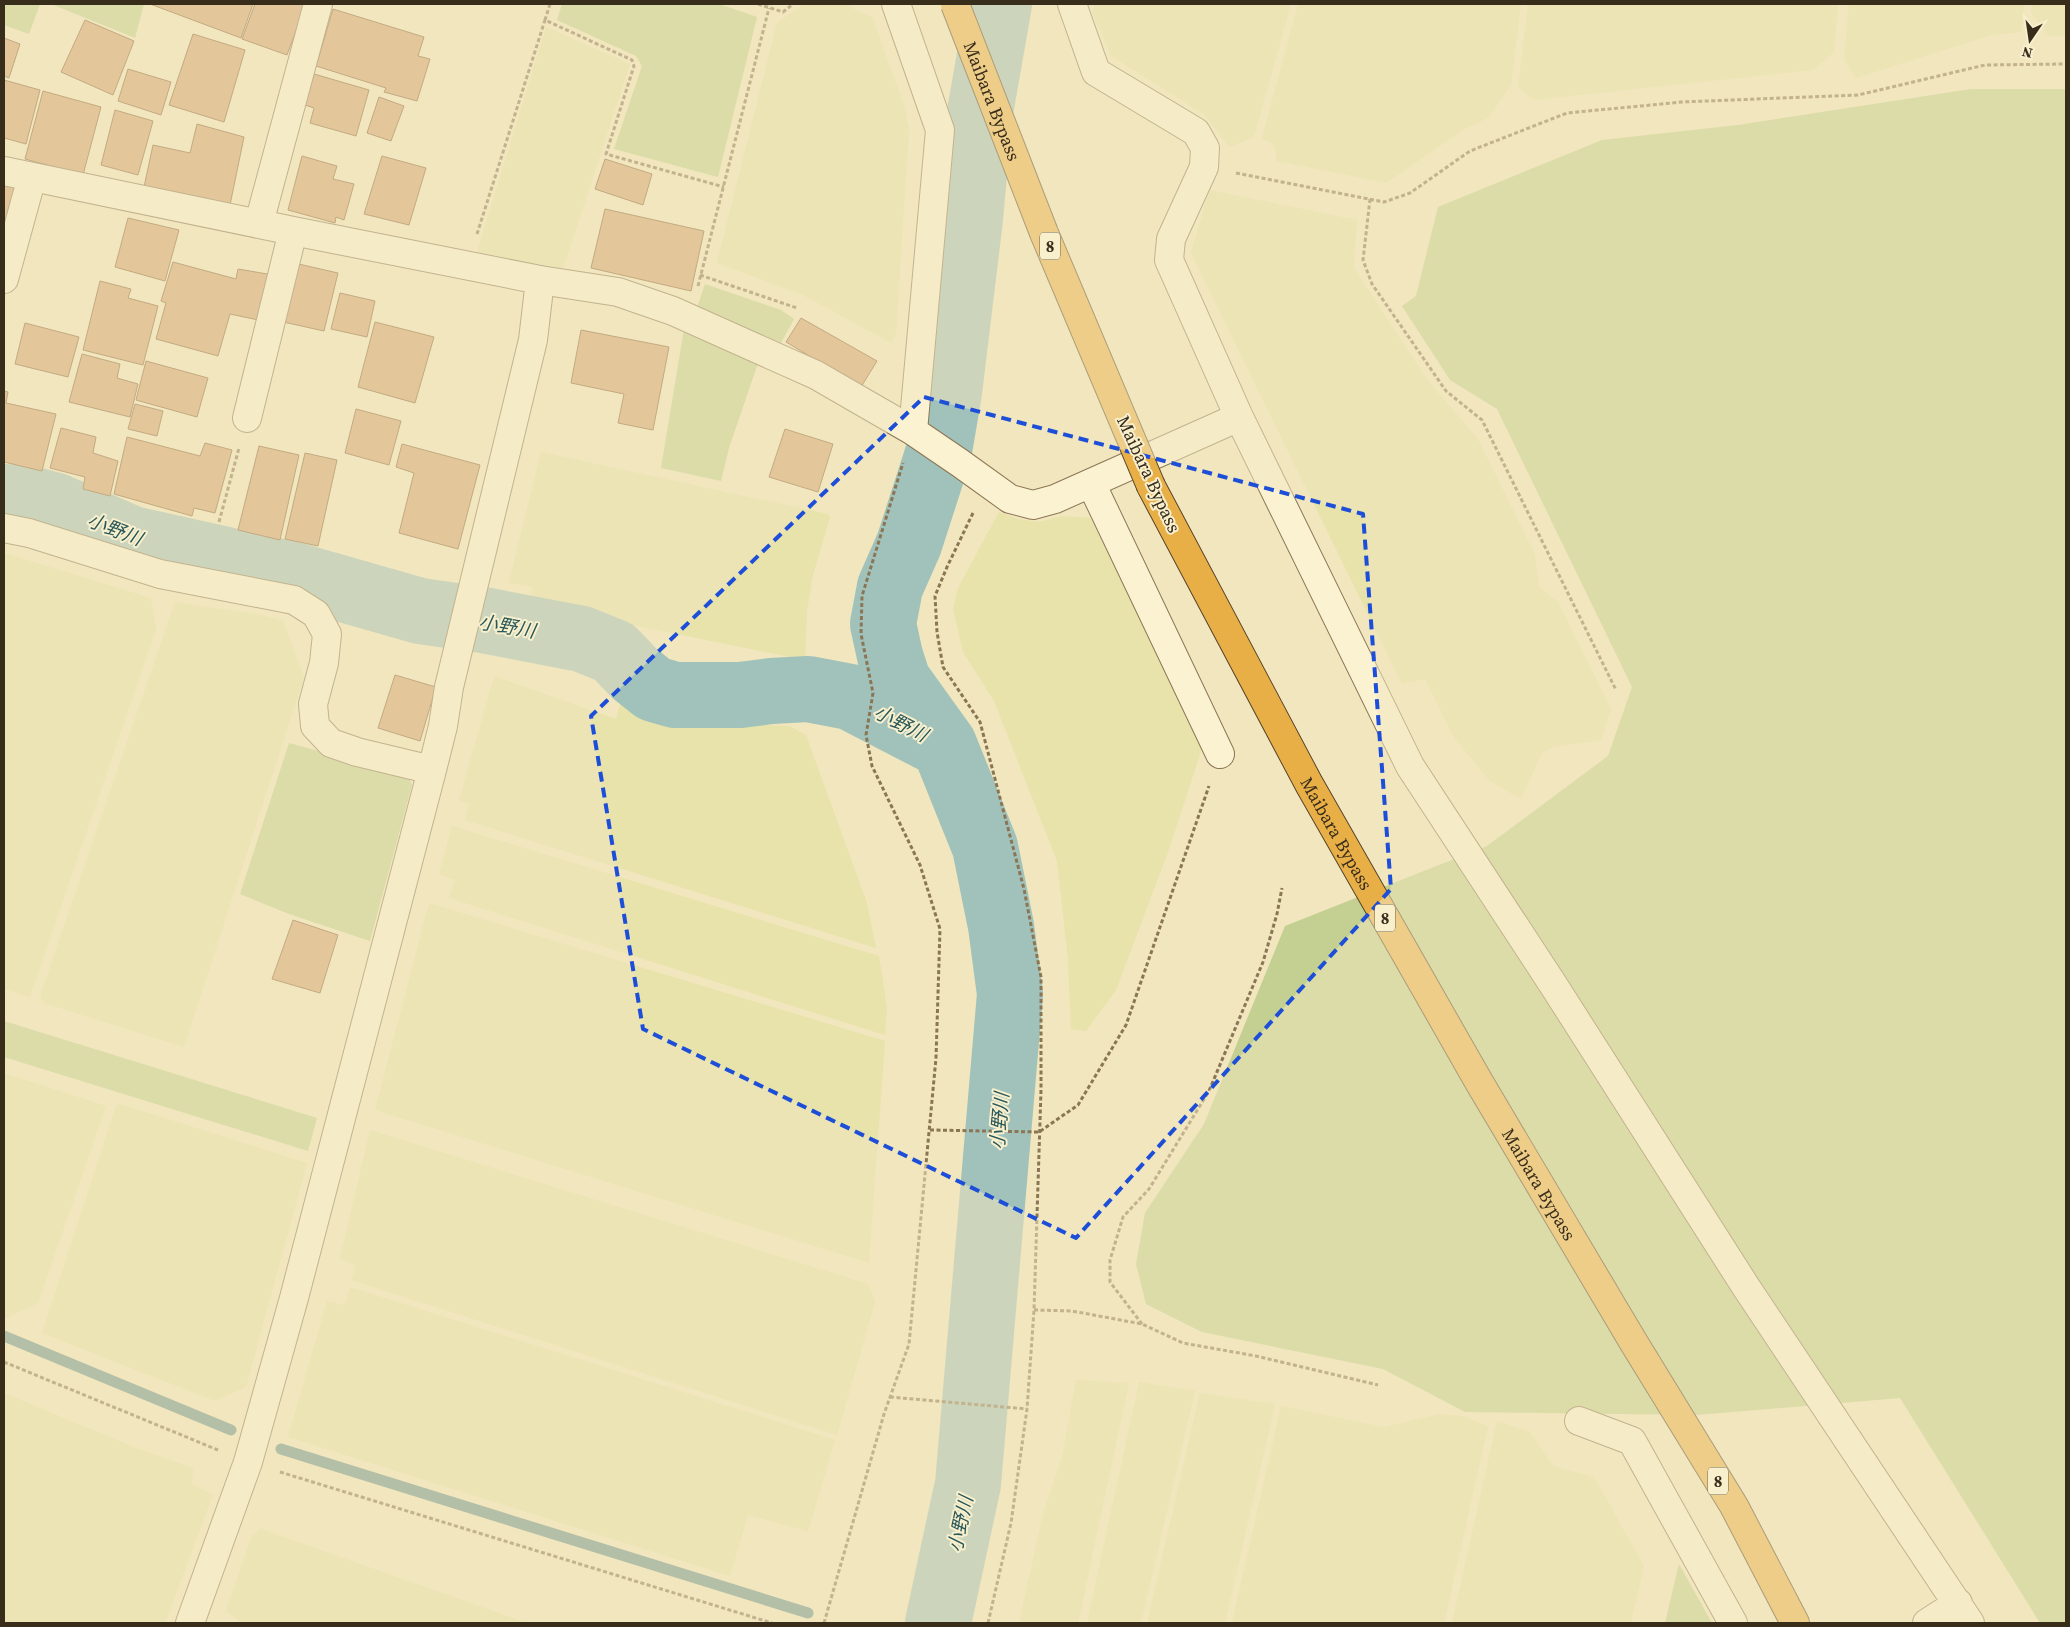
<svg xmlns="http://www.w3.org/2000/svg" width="2070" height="1627" font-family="'Source Serif 4','Noto Sans JP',serif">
<rect width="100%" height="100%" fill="#f1e6bd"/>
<path fill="#e7e3aa" d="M804 4H850L852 8 872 17 903 102 909 129 896 333 891 343 803 295 717 263 777 23Z
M1094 4H1291L1254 137 1229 147 1205 115 1111 56 1093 13Z
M1298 4H1521L1511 85 1488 118 1466 128 1386 183 1277 161 1274 145 1262 138Z
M1528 4H1838L1834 52 1813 70 1534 100 1518 87Z
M1849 4H2024L2021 32 1988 36 1856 78 1844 60Z
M2032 4H2066V36H2049L2031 13Z
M546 27 630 64 563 269 477 252Z
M1209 190 1357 220 1354 268 1428 381 1478 439 1535 555 1539 587 1558 602 1611 709 1601 740 1553 747 1542 753 1521 799 1490 781 1453 736 1425 679 1402 684 1191 253Z
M541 452 828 514 830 517 813 575 807 610 805 660 529 604 533 587 509 583Z
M999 512 1018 519 1039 522 1062 516 1090 518 1204 742 1168 852 1116 990 1086 1031 1071 1029 1068 959 1057 861 994 701 963 652 953 609 958 588Z
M4 553 151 598 156 629 30 997 4 989Z
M175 602 261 615 283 621 304 677 184 1047 44 1003 40 996Z
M494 676 616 719 621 701 658 718 679 722 789 726 806 735 867 903 876 948 465 820 469 804 459 801Z
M452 826 879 956 887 1008 885 1035 449 898 455 880 439 874Z
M429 903 885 1041 869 1263 375 1110Z
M4 1073 106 1106 38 1303 6 1318 4 1317Z
M117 1103 307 1163 246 1387 215 1401 42 1333Z
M370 1130 868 1284 875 1302 837 1435 351 1280 356 1265 340 1259Z
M350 1287 835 1440 808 1531 748 1515 730 1576 288 1437 327 1301 345 1305Z
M1076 1380 1129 1383 1078 1623H1019L1043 1514 1062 1457Z
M1139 1382 1195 1391 1141 1623H1087Z
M4 1393 136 1448 193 1468 192 1484 213 1495 165 1623H4Z
M1200 1393 1275 1404 1225 1623H1147Z
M1281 1406 1384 1427 1440 1414 1463 1416 1488 1427 1444 1623H1232Z
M1497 1421 1530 1432 1553 1466 1594 1477 1644 1566 1631 1623H1452Z
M261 1529 527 1623H242L226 1611 252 1535Z"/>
<path fill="#c3d091" d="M4 4H40L29 34 4 25Z
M51 4H144L135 38Z
M562 4H719L757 17 718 177 614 149 642 66 636 56 557 20Z
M1971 89H2066V1623H2040L1900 1398 1696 1415 1465 1412 1383 1369 1202 1332 1146 1304 1136 1264 1145 1213 1204 1124 1285 926 1487 846 1608 756 1632 687 1497 409 1450 380 1402 306 1416 296 1438 207 1602 140 1738 125Z
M705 284 781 310 794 319 781 343 697 308Z
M684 329 759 360 729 448 721 481 661 468Z
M289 743 407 775 412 785 370 941 289 914 240 894Z
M4 1021 317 1118 308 1151 4 1057Z
M1679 1564 1712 1623H1665Z"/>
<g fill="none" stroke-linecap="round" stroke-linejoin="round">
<path stroke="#68908a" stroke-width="11" d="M4 1336 231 1430
M281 1449 808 1613"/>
<path stroke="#a1c2bb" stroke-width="66" d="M4 497 26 498 56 506 132 539 294 575 420 611 483 620 582 639 614 652 634 673 654 689 675 695H740L771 691 808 689 850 697 937 742
M938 1623 968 1484 1010 994 1001 926 985 847 944 745 898 681 890 656 883 624 890 587 909 544 939 451 949 392 970 219 979 118 999 4"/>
</g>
<path fill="#d2a170" stroke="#8b6139" d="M150 4H253L241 38Z
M255 4H306L287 55 242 39Z
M333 9 424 37 418 56 430 59 417 101 384 92 386 88 316 66Z
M85 20 134 41 113 95 61 72Z
M193 34 245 50 224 122 169 105Z
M4 38 20 44 9 78 4 76Z
M128 69 171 82 161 115 118 101Z
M314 74 369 90 356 136 310 123 314 108 305 105Z
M4 80 40 90 26 144 4 138Z
M43 91 101 107 83 175 25 159Z
M379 97 404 106 391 141 367 133Z
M115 110 153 121 138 175 101 165Z
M197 124 244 137 230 205 144 187 153 145 190 153Z
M302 156 337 166 333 179 354 184 344 220 336 217 335 223 288 210Z
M382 156 426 168 409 225 364 214Z
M605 159 652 174 643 205 595 189Z
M4 182 18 184 4 232Z
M605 209 704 231 691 291 591 268Z
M128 218 179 230 165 281 115 267Z
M173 262 236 279 238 269 273 275 263 321 230 314 218 356 156 339 166 303 161 301Z
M294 263 338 273 324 331 279 321Z
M100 281 131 289 128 298 158 306 143 365 83 350Z
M340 293 375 301 367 337 331 329Z
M801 318 877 361 861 387 786 342Z
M375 322 434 337 415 403 358 387Z
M25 323 79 337 68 377 15 364Z
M581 330 669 347 653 430 618 423 624 394 571 383Z
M82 354 120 364 117 378 138 384 130 417 69 402Z
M146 361 208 378 197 417 136 400Z
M4 391 8 392 6 403 56 414 42 471 4 462Z
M135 404 163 411 157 436 128 429Z
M356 409 401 421 389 465 345 453Z
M61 428 96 437 93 453 118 461 110 496 83 489 85 477 50 468Z
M785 429 833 444 818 492 769 477Z
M127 437 200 456 205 443 232 450 215 513 194 508 192 516 114 494Z
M402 444 480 465 458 549 399 533 414 473 396 467Z
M259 446 299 455 280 540 238 530Z
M305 453 337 460 318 546 285 539Z
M395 675 436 687 420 741 378 728Z
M293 920 338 935 320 993 272 979Z"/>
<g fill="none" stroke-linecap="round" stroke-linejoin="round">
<defs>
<path id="street" d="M896 4 940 130 913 431
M1072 4 1096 72 1196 132 1205 148 1204 167 1171 239 1169 260 1239 417 1410 766 1554 986 1746 1287 1970 1623
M4 171 293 231 540 280 618 292 673 311 816 375 913 431 960 463 1010 499 1033 505 1055 499 1239 417
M259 223 318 4
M4 279 32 177
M247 418 293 231
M1091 483 1220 754
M4 528 29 533 160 574 294 600 316 614 327 634 324 663 313 704 315 726 331 743 357 752 432 770
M1579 1421 1632 1441 1733 1623
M190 1623 248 1462 294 1298 432 770 443 726 449 687 533 340 540 280
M1927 1623 1958 1603"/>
<g id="highway">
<path id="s1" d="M1151 486 1309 784 1479 1082 1634 1343 1734 1506 1795 1623"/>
</g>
</defs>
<use href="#street" stroke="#8a7655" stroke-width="30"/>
<use href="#highway" stroke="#57432a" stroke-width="30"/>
<path stroke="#8a7655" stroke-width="3" stroke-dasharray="4 2.5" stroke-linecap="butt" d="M550 4 545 20 632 60 634 66 606 154 724 187
M758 4 783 12 793 4
M1236 173 1384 202 1410 193 1470 151 1567 113 1682 102 1858 95 1985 65 2066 64
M1370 199 1363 260 1372 284 1446 391 1482 420 1616 690
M477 234 545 20
M700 275 797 308
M698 286 769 8
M973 513 947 567 935 596 937 632 943 667 980 722 1024 889 1041 977V1090L1034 1310 1027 1409 1011 1523 988 1623
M219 522 239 448
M930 1130 1039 1132 1078 1105 1126 1025 1209 786
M1034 1310 1072 1311 1142 1324 1183 1343 1256 1356 1378 1385
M1142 1324 1110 1282V1260L1123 1217 1149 1189 1209 1091 1263 962 1277 914 1282 888
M4 1362 218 1450
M890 1397 1027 1409
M280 1472 772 1623
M824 1623 884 1414 909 1344 936 1058 940 929 920 865 872 766 866 735 873 693 861 634 862 596 903 463"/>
<use href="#street" stroke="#fbf2d1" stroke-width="28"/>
<use href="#highway" stroke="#e8af46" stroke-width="28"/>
<defs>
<g id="highway-bridge">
<path id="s2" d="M955 4 1044 233 1151 486"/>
</g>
</defs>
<use href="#highway-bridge" stroke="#57432a" stroke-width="30" stroke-linecap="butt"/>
<use href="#highway-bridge" stroke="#e8af46" stroke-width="28"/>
</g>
<path d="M0 0H2070V1627H0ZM924 397 1363 514 1391 889 1076 1238 643 1029 591 716Z" fill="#f1e6bd" fill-opacity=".55" fill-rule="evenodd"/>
<path fill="none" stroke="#1d4ed8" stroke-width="4" stroke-dasharray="10 6" stroke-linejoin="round" d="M924 397 1363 514 1391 889 1076 1238 643 1029 591 716Z"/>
<g text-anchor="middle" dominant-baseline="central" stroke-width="4" stroke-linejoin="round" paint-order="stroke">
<g fill="#f8efcd" stroke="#726650" stroke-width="1">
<rect x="1040" y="232.5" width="20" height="27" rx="4"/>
<rect x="1375" y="904.5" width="20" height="27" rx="4"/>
<rect x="1708" y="1467.5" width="20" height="27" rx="4"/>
</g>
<g font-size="16" font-weight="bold" fill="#382c1b">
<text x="1050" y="246">8</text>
<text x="1385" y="918">8</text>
<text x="1718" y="1481">8</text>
</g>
<g font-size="18" fill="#382c1b" stroke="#f8efcd">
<text stroke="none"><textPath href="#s2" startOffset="104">Maibara Bypass</textPath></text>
<text transform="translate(1149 474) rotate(65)">Maibara Bypass</text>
<text stroke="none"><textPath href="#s1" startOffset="394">Maibara Bypass</textPath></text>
<text stroke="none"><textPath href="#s1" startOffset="799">Maibara Bypass</textPath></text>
</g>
<g font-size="19" font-style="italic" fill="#295859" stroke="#f8efcd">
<text transform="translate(115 529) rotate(21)">小野川</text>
<text transform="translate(507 626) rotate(10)">小野川</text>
<text transform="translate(901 723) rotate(27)">小野川</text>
<text transform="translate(999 1121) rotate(-85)">小野川</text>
<text transform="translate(960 1524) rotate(-78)">小野川</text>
</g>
</g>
<rect width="2070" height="1627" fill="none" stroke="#382c1b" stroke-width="10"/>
<g transform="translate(2030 40) rotate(193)" stroke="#f8efcd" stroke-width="4" paint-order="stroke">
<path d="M0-4L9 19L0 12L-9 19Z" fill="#382c1b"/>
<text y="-8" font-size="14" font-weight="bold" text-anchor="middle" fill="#382c1b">N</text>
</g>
</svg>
